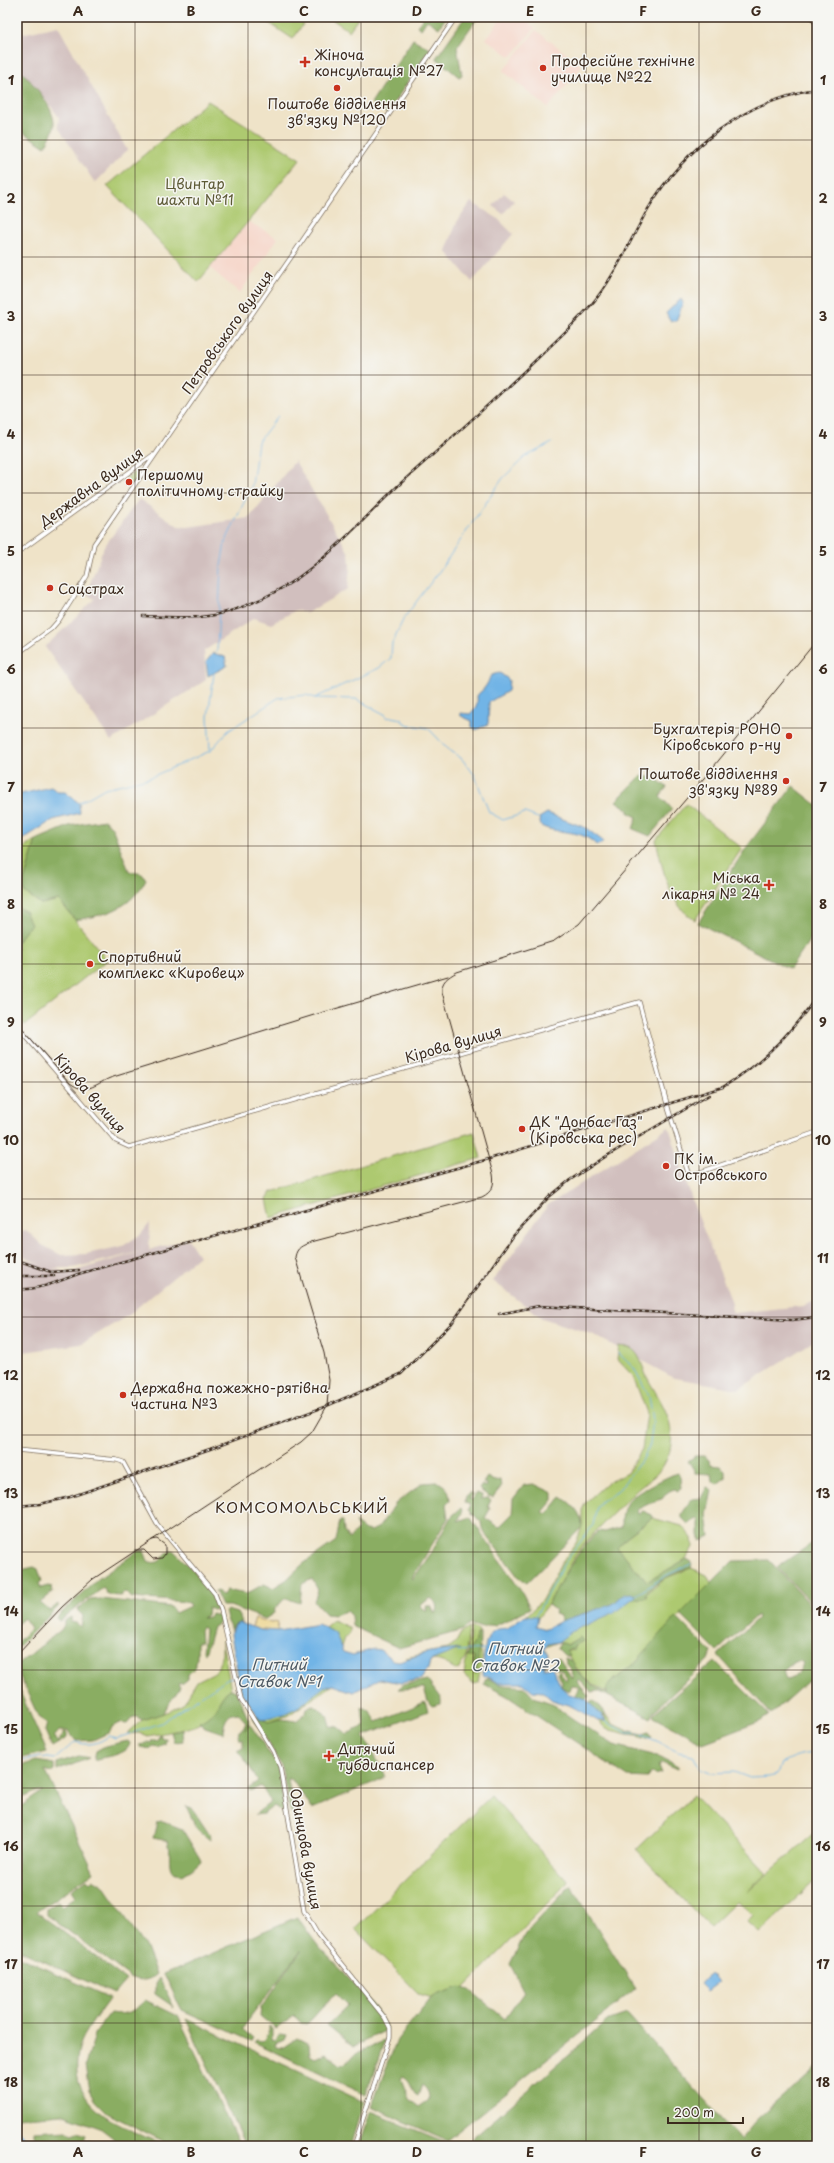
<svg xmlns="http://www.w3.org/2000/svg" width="834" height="2163" font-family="'Playpen Sans',sans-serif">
<rect width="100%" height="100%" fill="#f6f6f2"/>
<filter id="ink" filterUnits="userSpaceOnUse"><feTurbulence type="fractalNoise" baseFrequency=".025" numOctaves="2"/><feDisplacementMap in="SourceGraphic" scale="8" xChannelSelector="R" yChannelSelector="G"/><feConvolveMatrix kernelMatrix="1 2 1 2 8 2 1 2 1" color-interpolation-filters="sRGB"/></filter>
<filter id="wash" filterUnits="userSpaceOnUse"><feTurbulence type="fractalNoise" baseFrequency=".012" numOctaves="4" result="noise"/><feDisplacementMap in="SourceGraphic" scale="16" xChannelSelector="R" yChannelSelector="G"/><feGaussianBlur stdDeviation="0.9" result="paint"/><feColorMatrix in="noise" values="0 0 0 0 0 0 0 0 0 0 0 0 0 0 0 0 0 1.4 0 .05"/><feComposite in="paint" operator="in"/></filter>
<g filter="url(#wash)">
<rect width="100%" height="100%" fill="#efe3c8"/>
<path fill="#f6d2c4" d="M502 17H521L535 28 511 57 486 39Z
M536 30 582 66 548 108 503 71Z
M249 222 278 238 240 293 210 268Z"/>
<path fill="#d1bfbe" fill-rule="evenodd" d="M58 26 127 150 95 183 58 127 59 117 32 82 17 68V35Z
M504 193 514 201 503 214 493 206Z
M471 202 497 218 513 234 472 282 446 251 457 222Z
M295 461 349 553 350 565 348 589 307 613 296 610 271 624 254 618 204 651 206 680 111 741 45 647 95 599 86 594 104 547 139 499 178 526 188 527 249 518Z
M669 1127 693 1203 732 1303 731 1307 733 1313 803 1306 817 1300V1339L739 1389 674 1378 592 1334 542 1318 493 1281 548 1205Z
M150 1223 149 1250 188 1239 199 1256 127 1316 81 1344 17 1353V1256L43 1265 17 1254V1232L26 1230 42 1245 61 1255 86 1254 123 1246 141 1234ZM143 1251 68 1273 53 1268H73Z"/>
<path fill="#adc96f" stroke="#747a46" d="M260 17H308L293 39Z
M329 17H359L349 31Z
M208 101 300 159 198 282 107 186Z
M137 470 140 473 134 482 128 485 122 482Z
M686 804 742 848 695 920C668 904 663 869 656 840Z
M36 840 24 881 28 895 41 904 59 900 107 960 25 1025 17 1018V942L31 924 17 907V852Z
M474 1132 481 1158 271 1218 267 1199 271 1192 275 1191Z
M619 1346C621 1347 625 1346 627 1347 641 1350 642 1369 648 1379 657 1396 669 1411 671 1431 673 1444 669 1458 661 1469 654 1478 642 1485 634 1493 616 1510 597 1529 581 1548 563 1570 556 1597 538 1618L536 1616 525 1617 542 1600 561 1564 576 1543 582 1527V1510L586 1502 607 1483 627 1473 642 1449 647 1413 633 1376 617 1359Z
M652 1518 682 1526 692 1538 693 1547 686 1559 647 1582 617 1548 630 1534Z
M691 1568 707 1575 711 1583 631 1667 608 1685 609 1694 582 1677 566 1652 575 1649 574 1646 578 1638 567 1645 558 1642 545 1647 544 1649 548 1654 543 1669 538 1648 583 1614 646 1594 666 1578Z
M333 1620 350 1628V1633L344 1638 341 1647 324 1628Z
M471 1627 477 1629 480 1634H477L476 1641 468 1652 474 1657 473 1667 477 1668 478 1651 480 1646 482 1658 478 1683 474 1684 464 1675Z
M469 1628 465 1659 458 1670C448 1666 441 1658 430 1661L428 1669 421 1679 409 1682 408 1659 406 1658 430 1652 448 1649 455 1644 461 1633Z
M222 1641 231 1689C220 1694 219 1710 209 1718 194 1730 165 1732 148 1736L138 1733 129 1734V1732L142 1720 170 1711 183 1704 197 1681 215 1672 218 1667 222 1654Z
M333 1685 287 1716 269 1722 265 1721V1719L307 1686Z
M602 1716 607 1717 613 1724 628 1731 627 1734 606 1729 598 1721 603 1722 606 1719Z
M693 1795 767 1873 747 1892 817 1831V1879L759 1933 747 1922 753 1915 745 1907 736 1902 710 1927 636 1850Z
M491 1796 568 1882 450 2003 419 1994 355 1929Z"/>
<path fill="#8aad62" stroke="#626c40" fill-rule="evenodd" d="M424 17H446L439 28 427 20 421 29 417 26Z
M465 17H478L457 47 462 75 459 77 436 58Z
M413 39 430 49 387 113 371 103Z
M17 67C30 80 56 107 54 127 53 133 48 141 45 147L17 128Z
M641 776 655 778 667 787 660 796 672 809 650 836 633 829 637 817 629 813V810L616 801Z
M793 786 817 805V929L790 969 698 923 746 848Z
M104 820 112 827 129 871 142 874 146 879C131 909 106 915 75 920L59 900 41 904 24 892V881L36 840 69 826Z
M17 897V907L25 911 31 924 17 942Z
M695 1456H704L709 1460 710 1465 720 1466 725 1471V1478L717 1484 712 1481 711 1474 695 1473 688 1461Z
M677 1473 680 1476 681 1489 677 1491 676 1489C668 1490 666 1494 662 1499 659 1499 639 1508 637 1510L638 1513 643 1511 652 1515V1518L630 1534 617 1548 647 1582 686 1559 692 1562 691 1568C679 1570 653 1583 646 1594L647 1597 633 1600 635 1596 624 1594 613 1604 561 1621 560 1616 554 1613 555 1610 548 1605C564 1575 574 1556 598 1531L605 1532 622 1527C622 1518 622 1508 629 1500 637 1492 666 1477 677 1473Z
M487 1477 494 1481 500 1480 501 1487 493 1497 488 1496 479 1489 482 1485 486 1487 487 1484 483 1483Z
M437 1482C446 1485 449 1490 450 1500L446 1504 448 1518 412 1578 413 1579 432 1552 450 1518 461 1508 463 1510 458 1521 470 1517 523 1594 530 1608 495 1626 492 1625 482 1628 470 1624 463 1630 399 1648 352 1626 351 1616 346 1611 334 1615 326 1614 314 1601 318 1590 312 1579 302 1584 300 1603 285 1598 275 1609 274 1613 265 1619 230 1606H222L215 1591H218L221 1595 224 1594 226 1590 246 1594 264 1584 273 1588 286 1580 303 1564 336 1541 340 1520 343 1521 344 1532 349 1539 358 1529 355 1522 365 1530 371 1531 379 1527 396 1503 423 1483ZM430 1598C437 1601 438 1608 435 1614L431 1606H426L427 1611 420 1606Z
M534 1484 553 1493V1500L543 1512 547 1514 561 1497C573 1504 582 1513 582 1527L527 1583 519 1578 482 1529 481 1522 469 1510 470 1505 465 1503 466 1496 471 1492 472 1494 469 1499 471 1500 476 1493 482 1495 481 1499 488 1498 491 1500 488 1506 490 1509 485 1518 499 1527 512 1514 513 1499 524 1485Z
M707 1487 712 1490 707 1514 710 1537 701 1541 699 1535V1520L697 1519 688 1524 682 1518C681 1511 688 1508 689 1502L692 1499 701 1498Z
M817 1540V1609L777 1567Z
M173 1550C188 1566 214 1586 216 1609L213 1610 208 1608 207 1615 202 1618 209 1617 211 1614 219 1616 221 1622 213 1627 205 1654 203 1652 205 1629 202 1627 200 1631 201 1642H197C197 1654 199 1667 188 1674V1679L183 1683 178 1684 180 1687C175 1697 168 1702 164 1713L142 1720 138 1717H133L127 1724 119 1723 112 1727 110 1732 93 1740 76 1741 68 1731H59L54 1737 56 1741 58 1742 65 1732 67 1733V1738L52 1747 45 1731 47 1723 39 1718 17 1670V1665L61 1630 64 1625V1621L71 1617V1622L76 1623 81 1627 83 1616 77 1610 90 1600 101 1599 171 1607 175 1613 190 1606 188 1602 132 1598 125 1592 120 1596 108 1595 103 1588 59 1621 56 1618 98 1579 138 1551H144L148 1561C161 1567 163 1554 173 1550Z
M769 1560 817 1612V1673L771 1714 718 1655 758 1618 757 1615 717 1651 680 1614 733 1561ZM800 1661 803 1663C801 1671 794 1680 786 1680L783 1671 794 1662Z
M34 1567 38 1569 42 1581 39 1583 41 1588 48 1586 52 1587 53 1592 40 1603 50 1611 58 1604V1607L17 1648V1642L31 1628 24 1618 17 1624V1571Z
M227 1610 237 1613 242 1622 234 1625 231 1631 225 1612Z
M676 1617 711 1652 708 1660 652 1713 651 1718 598 1691 592 1692 579 1680 577 1682 589 1696 586 1699 575 1695 579 1687 571 1686 569 1691 561 1687 562 1682 557 1672 559 1670 564 1678 566 1680 567 1677 561 1669 554 1667V1661L559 1658 571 1677 573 1678 572 1670 566 1663 565 1658C579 1663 571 1665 579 1674 583 1679 602 1692 608 1694L606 1690 608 1685 631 1667Z
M477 1634H480C480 1647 478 1659 477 1673L475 1674 474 1657H467L471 1647 476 1641Z
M580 1637 583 1641 574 1646V1651L571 1649 566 1652 570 1656H565L557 1648 559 1644 564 1643 567 1645Z
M715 1661 769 1715 761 1721 703 1743 654 1717 653 1714Z
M486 1678 503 1685 525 1687 534 1697 557 1705 560 1710 573 1719 614 1745 661 1757 678 1766V1769L662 1762 659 1766 662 1773 655 1775 651 1772 647 1778 628 1777 507 1696 484 1684Z
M427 1680 441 1699V1704L432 1706 428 1702 424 1688 398 1689 403 1685Z
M17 1685 47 1752 17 1759Z
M231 1689 236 1691 249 1721 245 1731 249 1723 278 1766 285 1813 274 1806 263 1814 254 1815 271 1802 261 1786 251 1791 248 1789 258 1782 248 1764 237 1750 243 1747V1739H239L238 1736 239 1731 243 1729 246 1722 238 1713C226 1713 224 1723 223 1733L205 1727 199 1722C219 1714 218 1695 231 1689Z
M592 1700 601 1707 605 1716H602L589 1704Z
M425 1702 428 1711 364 1736 386 1777 312 1809 293 1781 287 1778C291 1788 289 1799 295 1808L294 1812H290L281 1765 253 1717 255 1716 268 1722 281 1719 296 1721 306 1713 307 1708 313 1705 327 1715 330 1726 339 1727 347 1734 364 1726 362 1707 369 1710 377 1722Z
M182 1730 183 1741 174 1742 171 1732Z
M631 1731 642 1734 648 1732 652 1737 642 1739 637 1735 627 1734V1732Z
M160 1734 162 1738H166L165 1744 163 1743 158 1747 153 1746 150 1749 140 1747V1744L148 1742 151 1743 152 1740H157Z
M128 1741 130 1743C128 1756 104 1756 94 1760L96 1751 105 1746Z
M79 1756 89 1758 57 1771V1763Z
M36 1761 54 1764V1770L51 1772 45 1770 94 1872 37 1912 126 1980 114 1994 17 1949V1809L43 1791C34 1790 27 1799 17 1798V1767Z
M186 1806 192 1808 211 1837 210 1840 197 1829Z
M162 1821 182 1829 199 1857 201 1861 191 1870 182 1874 172 1872C167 1861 172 1852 168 1841L153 1838 157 1822Z
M87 1879 90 1882 93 1879 103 1885 145 1946 156 1974C147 1982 141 1981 130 1977L47 1915V1909L58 1901 63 1906 76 1896 72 1890Z
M571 1885 635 1989 447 2140 371 2107 397 2040 432 1996 460 1987 470 1990 505 2019 524 1992 510 1964 525 1934ZM403 2076C411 2080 411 2087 415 2094L418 2096 422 2085C428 2090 429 2093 429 2100L419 2107 409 2099 401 2079Z
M297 1917C305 1927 311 1937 319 1947 337 1966 381 2007 387 2030L353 2046 327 2025 348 2005 336 1993 307 2024 302 2023 294 2016 276 2029 260 2016 261 2008 301 1950 242 2029 253 2038 251 2041 182 2010 164 1974Z
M17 1956 110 1998C101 2010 92 2022 84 2036 78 2047 76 2061 77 2074 83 2116 132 2130 166 2146H124L100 2128 61 2114 17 2118Z
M159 1978 174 2007 155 1994V1984Z
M145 2000 178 2016 240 2146H173L107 2113 95 2101 89 2091 85 2066 94 2034 110 2013C125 2016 135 2011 145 2000Z
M627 2014 740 2139 756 2120 817 2066V2146H464L607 2021Z
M186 2019 364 2102 351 2146H245Z
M269 2027 272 2029V2040L276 2041 278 2036 281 2034 287 2035 285 2040 276 2044 277 2047 282 2048 297 2038 309 2044 310 2055 315 2058 326 2053 341 2065 347 2063 356 2053 385 2040 366 2095 254 2042 256 2040 263 2041 269 2031Z
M371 2112 443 2141 444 2142 440 2146H359Z
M68 2130 73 2134 78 2132 86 2135 84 2140 90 2141 91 2145 98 2144 97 2146H31L32 2141H38L34 2136V2132Z"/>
<path fill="#eeda9e" stroke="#94825e" d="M255 1618 271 1623 276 1622 279 1631 261 1630 252 1627Z"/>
<path fill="#71b4e6" stroke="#566f82" d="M681 299 683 303 676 321H670L666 313Z
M213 653 225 657 227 666 208 676 206 662Z
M500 673 509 680 508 691 489 702 488 724 476 730 472 727V721L461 716 460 713 470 714C476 708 478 705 477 696 479 692 483 691 485 687 492 678 486 675 500 673Z
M51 787 58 792H65L79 803 80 813 53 820 17 843V795Z
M547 813 586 828 603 841 601 844 596 845C582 828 558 835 541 826L539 818Z
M632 1593 636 1595 635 1597 615 1612 571 1632 558 1642 548 1644 544 1649 548 1654 543 1668 552 1667 561 1687 569 1694 586 1699 606 1721H598L569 1705 552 1700 543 1692 533 1691 523 1683H499L483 1675C484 1663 482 1631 499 1629 502 1628 504 1629 508 1628 516 1621 527 1611 538 1618L536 1626 546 1629 561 1621 613 1604 624 1594Z
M240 1623 261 1630 279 1631 318 1624 335 1633 343 1652 353 1655 374 1649 380 1650 393 1660 399 1661 430 1652 460 1649 430 1661 428 1669 421 1679 401 1683 380 1679 353 1692 333 1685 324 1687 298 1707 284 1714 261 1720 241 1693 231 1634 235 1625Z
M709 1974 718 1983 707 1991 700 1984Z"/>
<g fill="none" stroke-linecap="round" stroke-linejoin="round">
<path stroke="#71b4e6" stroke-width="1" d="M217 652 221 566 225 543 252 485 258 442 278 416
M315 698 379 668 391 658 392 643 404 618 438 573 503 478 525 457 552 443
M210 749 208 717 214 673
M79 803 105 788 149 778 210 751 228 731 278 698 306 695 315 698 356 699 386 715 387 718 391 717 401 719 403 722 409 725 428 728 448 749 461 758 474 774 489 812 503 820 525 813 538 818
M636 1595 667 1575 691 1564
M535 1617 563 1565 593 1525 597 1507 601 1501 617 1492 644 1457 650 1444 653 1420 649 1396 634 1368 618 1353
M458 1651 485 1649
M604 1721 627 1733H636L657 1741 678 1752 693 1755 700 1769 710 1773 734 1772 750 1778 769 1777 777 1775 781 1763C792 1757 805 1752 817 1754
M17 1762 40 1757 55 1759 75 1742C89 1746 98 1744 109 1736L115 1739 161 1723 228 1678 239 1676"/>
<path stroke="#71b4e6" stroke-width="4.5" d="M17 2132 27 2144 59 2143 69 2146"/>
</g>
</g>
<g filter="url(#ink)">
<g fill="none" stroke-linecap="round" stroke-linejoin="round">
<defs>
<path id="secondary" d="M17 553 153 455
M17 654 51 629 59 620 87 576 94 544 456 17
M17 1026 116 1141 129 1147 639 1002 669 1111 689 1176 817 1132
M17 1450 117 1460 123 1462 157 1524 215 1594 221 1610 241 1699 273 1751 280 1767 304 1911 318 1935 385 2018 390 2028V2037L354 2146"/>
</defs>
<use href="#secondary" stroke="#7a6b5a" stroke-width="5"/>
<use href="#secondary" stroke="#fff" stroke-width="3.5"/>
<path stroke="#3b2a1e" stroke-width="1" d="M809 17 817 28
M17 1023 70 1083C86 1095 94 1085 110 1078L314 1015 448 976
M135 1550H144L153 1559 162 1558 165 1554V1545L157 1539 152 1540
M17 1655 62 1607 93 1579 301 1442 312 1432 327 1406 329 1380 324 1353 295 1257C297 1247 302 1246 311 1242L482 1197C492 1192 495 1185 493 1174L442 992C441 981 448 977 457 972L554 941 579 924 710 771 817 640"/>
<defs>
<path id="rail" d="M143 616C162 617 181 618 201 617 224 615 252 604 273 593 323 567 360 521 401 483 448 441 495 400 540 356 557 340 575 323 591 305 615 277 629 242 648 209 683 149 747 98 817 89
M17 1260 51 1272 79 1270
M17 1276H54
M17 1289C37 1291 60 1281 78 1274L489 1159 723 1087C762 1063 791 1034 817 996
M499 1314 539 1306 792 1320 817 1317
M17 1506 40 1504 70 1497 210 1449 324 1407 401 1374 452 1323 514 1235 549 1197 570 1180 605 1157 709 1095"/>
</defs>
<use href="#rail" stroke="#3b2a1e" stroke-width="2.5"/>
<use href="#rail" stroke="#f6f6f2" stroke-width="1" stroke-dasharray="3" stroke-linecap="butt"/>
</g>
</g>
<path fill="none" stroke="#3b2a1e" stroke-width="1" stroke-opacity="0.55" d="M135 17V2146M248 17V2146M361 17V2146M473 17V2146M586 17V2146M699 17V2146M17 140H817M17 257H817M17 375H817M17 493H817M17 611H817M17 728H817M17 846H817M17 964H817M17 1082H817M17 1199H817M17 1317H817M17 1435H817M17 1552H817M17 1670H817M17 1788H817M17 1906H817M17 2023H817"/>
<g fill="#c8321e" stroke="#f6f6f2" stroke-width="1.5">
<path d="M303 56h4v4h4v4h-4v4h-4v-4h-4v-4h4z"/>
<circle cx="543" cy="68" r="4"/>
<circle cx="337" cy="88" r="4"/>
<circle cx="129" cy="482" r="4"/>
<circle cx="50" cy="588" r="4"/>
<circle cx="789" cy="736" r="4"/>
<circle cx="786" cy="781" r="4"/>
<path d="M767 879h4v4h4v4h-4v4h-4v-4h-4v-4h4z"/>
<circle cx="90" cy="964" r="4"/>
<circle cx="522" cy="1129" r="4"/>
<circle cx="666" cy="1166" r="4"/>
<circle cx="123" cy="1395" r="4"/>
<path d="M327 1750h4v4h4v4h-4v4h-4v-4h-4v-4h4z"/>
</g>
<g text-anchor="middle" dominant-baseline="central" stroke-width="3" stroke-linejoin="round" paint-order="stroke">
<g font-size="14" fill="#3b2a1e" stroke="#f6f6f2" text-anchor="start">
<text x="314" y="54">Жіноча<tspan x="314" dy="16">консультація №27</tspan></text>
<text x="551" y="60">Професійне технічне<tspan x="551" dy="16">училище №22</tspan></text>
<text x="337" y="103" text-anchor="middle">Поштове відділення<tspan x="337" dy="16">зв'язку №120</tspan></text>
<text x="137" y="474">Першому<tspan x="137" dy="16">політичному страйку</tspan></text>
<text x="58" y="588">Соцстрах</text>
<text x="781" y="728" text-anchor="end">Бухгалтерія РОНО<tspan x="781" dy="16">Кіровського р-ну</tspan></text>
<text x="778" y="773" text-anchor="end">Поштове відділення<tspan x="778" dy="16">зв'язку №89</tspan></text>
<text x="760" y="877" text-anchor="end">Міська<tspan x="760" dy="16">лікарня № 24</tspan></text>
<text x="98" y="956">Cпортивний<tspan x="98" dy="16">комплекс «Кировец»</tspan></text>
<text x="530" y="1121">ДК "Донбас Газ"<tspan x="530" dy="16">(Кіровська рес)</tspan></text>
<text x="674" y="1158">ПК ім.<tspan x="674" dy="16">Островського</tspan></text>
<text x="131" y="1387">Державна пожежно-рятівна<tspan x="131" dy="16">частина №3</tspan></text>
<text x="338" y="1748">Дитячий<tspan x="338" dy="16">тубдиспансер</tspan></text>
</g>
<g font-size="14" fill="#5d5a36" stroke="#f6f6f2">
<text x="195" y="183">Цвинтар<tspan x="195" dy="16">шахти №11</tspan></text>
</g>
<g font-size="14" fill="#3b2a1e" stroke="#f6f6f2">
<text transform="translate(227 332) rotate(-55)">Петровського вулиця</text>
<text transform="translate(91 487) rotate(-36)">Державна вулиця</text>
<text transform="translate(453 1044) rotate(-16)">Кірова вулиця</text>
<text transform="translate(90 1093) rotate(49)">Кірова вулиця</text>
<text transform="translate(306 1849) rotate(80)">Одинцова вулиця</text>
</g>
<g font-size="15" letter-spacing="1" fill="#3b2a1e" stroke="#f6f6f2">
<text x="302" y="1506">КОМСОМОЛЬСЬКИЙ</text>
</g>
<g font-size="15" font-style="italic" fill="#4e5a64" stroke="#f6f6f2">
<text x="515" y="1647">Питний<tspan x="515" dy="17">Ставок №2</tspan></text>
<text x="279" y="1663">Питний<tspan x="279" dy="17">Ставок №1</tspan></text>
</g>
</g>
<rect width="834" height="2163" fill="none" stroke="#f6f6f2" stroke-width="44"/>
<path d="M668 2117v6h75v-6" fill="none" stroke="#3b2a1e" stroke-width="2"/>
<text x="674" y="2117" font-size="12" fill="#3b2a1e" stroke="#f6f6f2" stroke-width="3" paint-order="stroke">200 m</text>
<rect x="22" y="22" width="790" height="2119" fill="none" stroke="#3b2a1e" stroke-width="1.5"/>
<g font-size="13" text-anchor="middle" font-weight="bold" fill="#3b2a1e">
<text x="78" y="16">A</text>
<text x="191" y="16">B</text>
<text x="304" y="16">C</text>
<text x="417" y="16">D</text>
<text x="530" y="16">E</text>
<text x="643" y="16">F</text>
<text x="756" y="16">G</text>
<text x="11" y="85">1</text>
<text x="823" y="85">1</text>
<text x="11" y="203">2</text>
<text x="823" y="203">2</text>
<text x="11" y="321">3</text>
<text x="823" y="321">3</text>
<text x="11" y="439">4</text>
<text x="823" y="439">4</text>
<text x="11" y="556">5</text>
<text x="823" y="556">5</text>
<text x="11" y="674">6</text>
<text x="823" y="674">6</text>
<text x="11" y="792">7</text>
<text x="823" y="792">7</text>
<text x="11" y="909">8</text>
<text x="823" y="909">8</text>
<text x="11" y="1027">9</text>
<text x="823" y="1027">9</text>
<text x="11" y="1145">10</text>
<text x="823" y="1145">10</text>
<text x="11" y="1263">11</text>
<text x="823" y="1263">11</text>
<text x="11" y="1380">12</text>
<text x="823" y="1380">12</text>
<text x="11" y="1498">13</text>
<text x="823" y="1498">13</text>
<text x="11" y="1616">14</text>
<text x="823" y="1616">14</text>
<text x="11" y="1734">15</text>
<text x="823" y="1734">15</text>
<text x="11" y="1851">16</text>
<text x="823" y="1851">16</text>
<text x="11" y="1969">17</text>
<text x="823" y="1969">17</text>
<text x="11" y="2087">18</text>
<text x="823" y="2087">18</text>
<text x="78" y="2157">A</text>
<text x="191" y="2157">B</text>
<text x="304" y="2157">C</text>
<text x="417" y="2157">D</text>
<text x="530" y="2157">E</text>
<text x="643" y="2157">F</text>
<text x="756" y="2157">G</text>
</g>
</svg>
